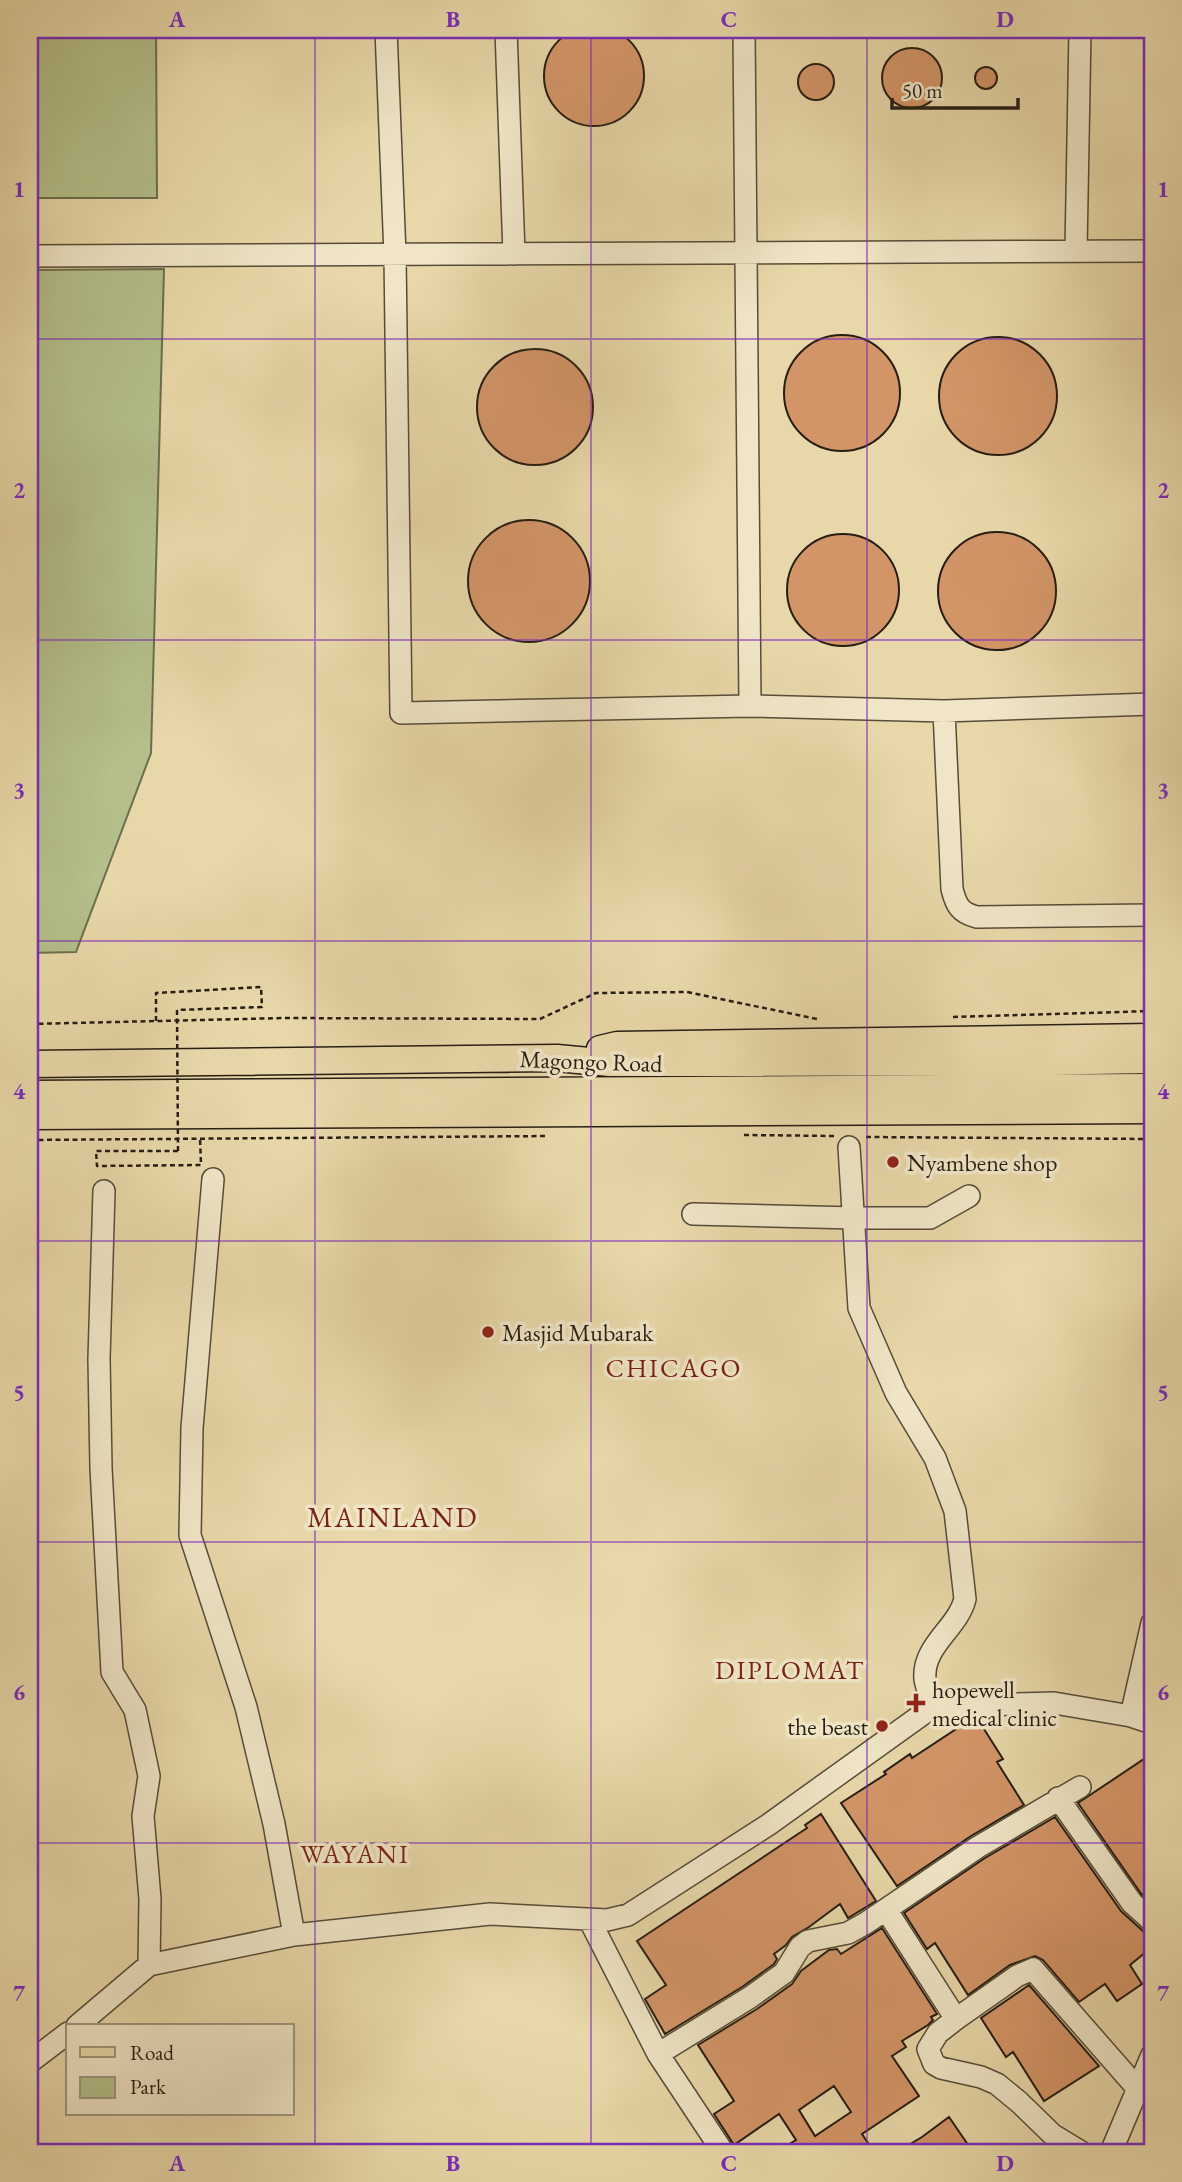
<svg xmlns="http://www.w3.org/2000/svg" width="1182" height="2182" font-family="'EB Garamond',serif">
<rect width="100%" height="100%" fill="#e8d8a9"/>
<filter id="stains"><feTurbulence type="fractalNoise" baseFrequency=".00286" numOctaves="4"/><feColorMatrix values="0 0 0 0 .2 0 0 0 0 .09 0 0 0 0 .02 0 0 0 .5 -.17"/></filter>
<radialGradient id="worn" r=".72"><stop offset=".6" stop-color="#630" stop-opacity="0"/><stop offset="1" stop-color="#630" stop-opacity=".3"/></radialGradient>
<path fill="#b4bf8a" stroke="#6d6e4e" stroke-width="2" d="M30 30H156L157 198H30Z
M164 269 151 753 76 952 30 953V270Z"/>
<path fill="#d39568" stroke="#261d13" stroke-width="2" fill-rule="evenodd" d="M544 76a50 50 0 1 1 100 0a50 50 0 1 1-100 0Z
M882 78a30 30 0 1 1 60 0a30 30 0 1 1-60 0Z
M798 82a18 18 0 1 1 36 0a18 18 0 1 1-36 0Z
M975 78a11 11 0 1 1 22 0a11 11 0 1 1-22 0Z
M784 393a58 58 0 1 1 116 0a58 58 0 1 1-116 0Z
M939 396a59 59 0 1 1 118 0a59 59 0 1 1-118 0Z
M477 407a58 58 0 1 1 116 0a58 58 0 1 1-116 0Z
M468 581a61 61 0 1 1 122 0a61 61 0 1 1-122 0Z
M938 591a59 59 0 1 1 118 0a59 59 0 1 1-118 0Z
M787 590a56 56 0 1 1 112 0a56 56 0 1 1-112 0Z
M973 1718H977L1003 1759 997 1762 1024 1805 971 1836 897 1886 841 1803 886 1774 884 1772 910 1754 912 1758Z
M1144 1759 1152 1771V1888L1142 1895 1078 1803Z
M821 1814 876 1901 848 1918 840 1904 809 1927 792 1937 786 1945 774 1954 777 1959 774 1964 742 1987 665 2034 645 1999 666 1985 637 1941 807 1828 805 1825Z
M1055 1817 1121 1911 1143 1931 1152 1934V1947L1130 1965 1142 1984 1117 2001 1105 1984 1079 2002 1043 1960 1035 1956 1010 1965 968 1995 935 1943 927 1949 904 1913 985 1858Z
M882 1928 937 2014 931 2017 933 2020 928 2025 902 2041 906 2047 892 2056 919 2096 862 2134 874 2152H776L796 2140 779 2114 734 2145 714 2114 734 2101 698 2045 757 2009 792 1984 801 1971 829 1950 837 1949 841 1954ZM834 2086 851 2112 815 2136 799 2110Z
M1029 1985 1099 2066 1044 2101 1013 2052 1006 2057 981 2018Z
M949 2117 973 2152H897L922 2137Z"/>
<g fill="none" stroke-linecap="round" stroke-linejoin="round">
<defs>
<path id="minor" d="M386 30 395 255 401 713 750 706 944 711 1152 704
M506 30 514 254
M744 30 750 706
M1076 251 1080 30
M30 256 1152 251
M944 711 952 889C956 905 960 913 977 917L1152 915
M849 1147 859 1308 896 1393 935 1458 955 1511 965 1599C958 1628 922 1646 925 1679 926 1688 931 1697 934 1706
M213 1179 192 1428 190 1535 246 1707 274 1824 294 1935
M104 1191 99 1359 101 1468 112 1672 135 1710 149 1776 143 1816 150 1899 149 1965
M693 1214 855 1218H930L969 1196
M1131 1716 1152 1623
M1058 1798 1132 1903 1152 1921
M887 1911 956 2019 938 2033 928 2049 934 2064 941 2068 981 2077 997 2084 1019 2102 1053 2135 1081 2152
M589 1919 658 2054 723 2152
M956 2019 1017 1976 1033 1969 1138 2089
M77 2026 149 1965 294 1935 490 1914 607 1920 628 1915 768 1825 934 1706 1054 1703 1131 1716 1152 1723
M658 2054 749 1998 784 1973 800 1947 808 1941 848 1933 866 1923 978 1847 1080 1787
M30 2062 68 2033
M1111 2152 1152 2055"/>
<path id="major" d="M600 1049 617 1045 1152 1037
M30 1064 557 1058 610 1063 1022 1062 1152 1060
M30 1094 1152 1087
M30 1116 1152 1110"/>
</defs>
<use href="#minor" stroke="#564c38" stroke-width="24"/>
<use href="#major" stroke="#261d13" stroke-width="29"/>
<path stroke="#261d13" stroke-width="2.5" stroke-dasharray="5 3.5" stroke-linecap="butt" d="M953 1017 1152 1011
M156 1021V993L261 987 262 1007 177 1010
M30 1024 285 1018 540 1019 596 993 687 992 817 1019
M744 1135 835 1136
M866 1137 1152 1139
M30 1140 548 1136
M178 1151H96L97 1166 201 1165 200 1138"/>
<use href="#minor" stroke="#f0e6c7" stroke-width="21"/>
<use href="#major" stroke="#e8d8a9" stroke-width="26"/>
<path stroke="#261d13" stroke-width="2.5" stroke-dasharray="5 3.5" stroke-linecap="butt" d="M177 1010 178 1151"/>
</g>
<path fill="none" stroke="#7b2cbf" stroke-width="2" stroke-opacity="0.55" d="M315 30V2152M591 30V2152M867 30V2152M30 339H1152M30 640H1152M30 941H1152M30 1241H1152M30 1542H1152M30 1843H1152"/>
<g fill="#8f2418" stroke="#f0e6c7" stroke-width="2.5">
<circle cx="893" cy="1162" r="7"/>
<circle cx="488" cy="1332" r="7"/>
<path d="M912.5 1692.5h7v7h7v7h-7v7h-7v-7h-7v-7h7z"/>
<circle cx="882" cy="1726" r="7"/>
</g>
<g text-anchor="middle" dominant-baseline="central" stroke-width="7" stroke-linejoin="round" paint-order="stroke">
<g font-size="24" fill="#261d13" stroke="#f0e6c7">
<text transform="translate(591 1061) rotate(2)">Magongo Road</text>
</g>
<g font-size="24" fill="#261d13" stroke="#f0e6c7" text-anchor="start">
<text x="907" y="1162">Nyambene shop</text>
<text x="502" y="1332">Masjid Mubarak</text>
<text x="932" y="1689">hopewell<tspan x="932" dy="28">medical clinic</tspan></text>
<text x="868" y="1726" text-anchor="end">the beast</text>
</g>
<g font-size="26" letter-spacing="2" fill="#7a1f14" stroke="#f0e6c7">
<text x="674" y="1368">CHICAGO</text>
<text x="790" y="1670">DIPLOMAT</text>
<text x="355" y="1854">WAYANI</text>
</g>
<g font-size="28" letter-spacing="2" fill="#7a1f14" stroke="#f0e6c7">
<text x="393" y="1517">MAINLAND</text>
</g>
</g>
<rect width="1182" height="2182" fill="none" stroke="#e8d8a9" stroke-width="77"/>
<rect x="66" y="2024" width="228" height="91" fill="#f0e6c7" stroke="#9f967f" stroke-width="2"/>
<rect x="80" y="2047" width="35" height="10" fill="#e8d8a9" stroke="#9f967f" stroke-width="2"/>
<text x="130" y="2060" font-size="21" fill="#261d13">Road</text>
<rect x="80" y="2077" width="35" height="21" fill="#b4bf8a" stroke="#9f967f" stroke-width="2"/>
<text x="130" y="2094" font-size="21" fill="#261d13">Park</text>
<path d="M892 98v10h126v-10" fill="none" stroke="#261d13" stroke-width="3.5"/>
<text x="902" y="98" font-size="21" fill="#261d13" stroke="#f0e6c7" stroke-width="5" paint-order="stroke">50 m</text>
<rect x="38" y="38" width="1106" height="2106" fill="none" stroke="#7b2cbf" stroke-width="2.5"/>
<g font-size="23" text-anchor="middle" font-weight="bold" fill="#7b2cbf">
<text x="177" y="27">A</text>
<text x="453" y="27">B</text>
<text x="729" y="27">C</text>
<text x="1005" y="27">D</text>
<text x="19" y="197">1</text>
<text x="1163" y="197">1</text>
<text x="19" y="498">2</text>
<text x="1163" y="498">2</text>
<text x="19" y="798">3</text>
<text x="1163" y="798">3</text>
<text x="19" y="1099">4</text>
<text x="1163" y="1099">4</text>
<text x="19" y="1400">5</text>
<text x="1163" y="1400">5</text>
<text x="19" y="1700">6</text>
<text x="1163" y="1700">6</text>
<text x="19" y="2001">7</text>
<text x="1163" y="2001">7</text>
<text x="177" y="2171">A</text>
<text x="453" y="2171">B</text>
<text x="729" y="2171">C</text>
<text x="1005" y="2171">D</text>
</g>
<rect width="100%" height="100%" filter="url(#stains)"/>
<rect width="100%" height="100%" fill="url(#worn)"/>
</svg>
